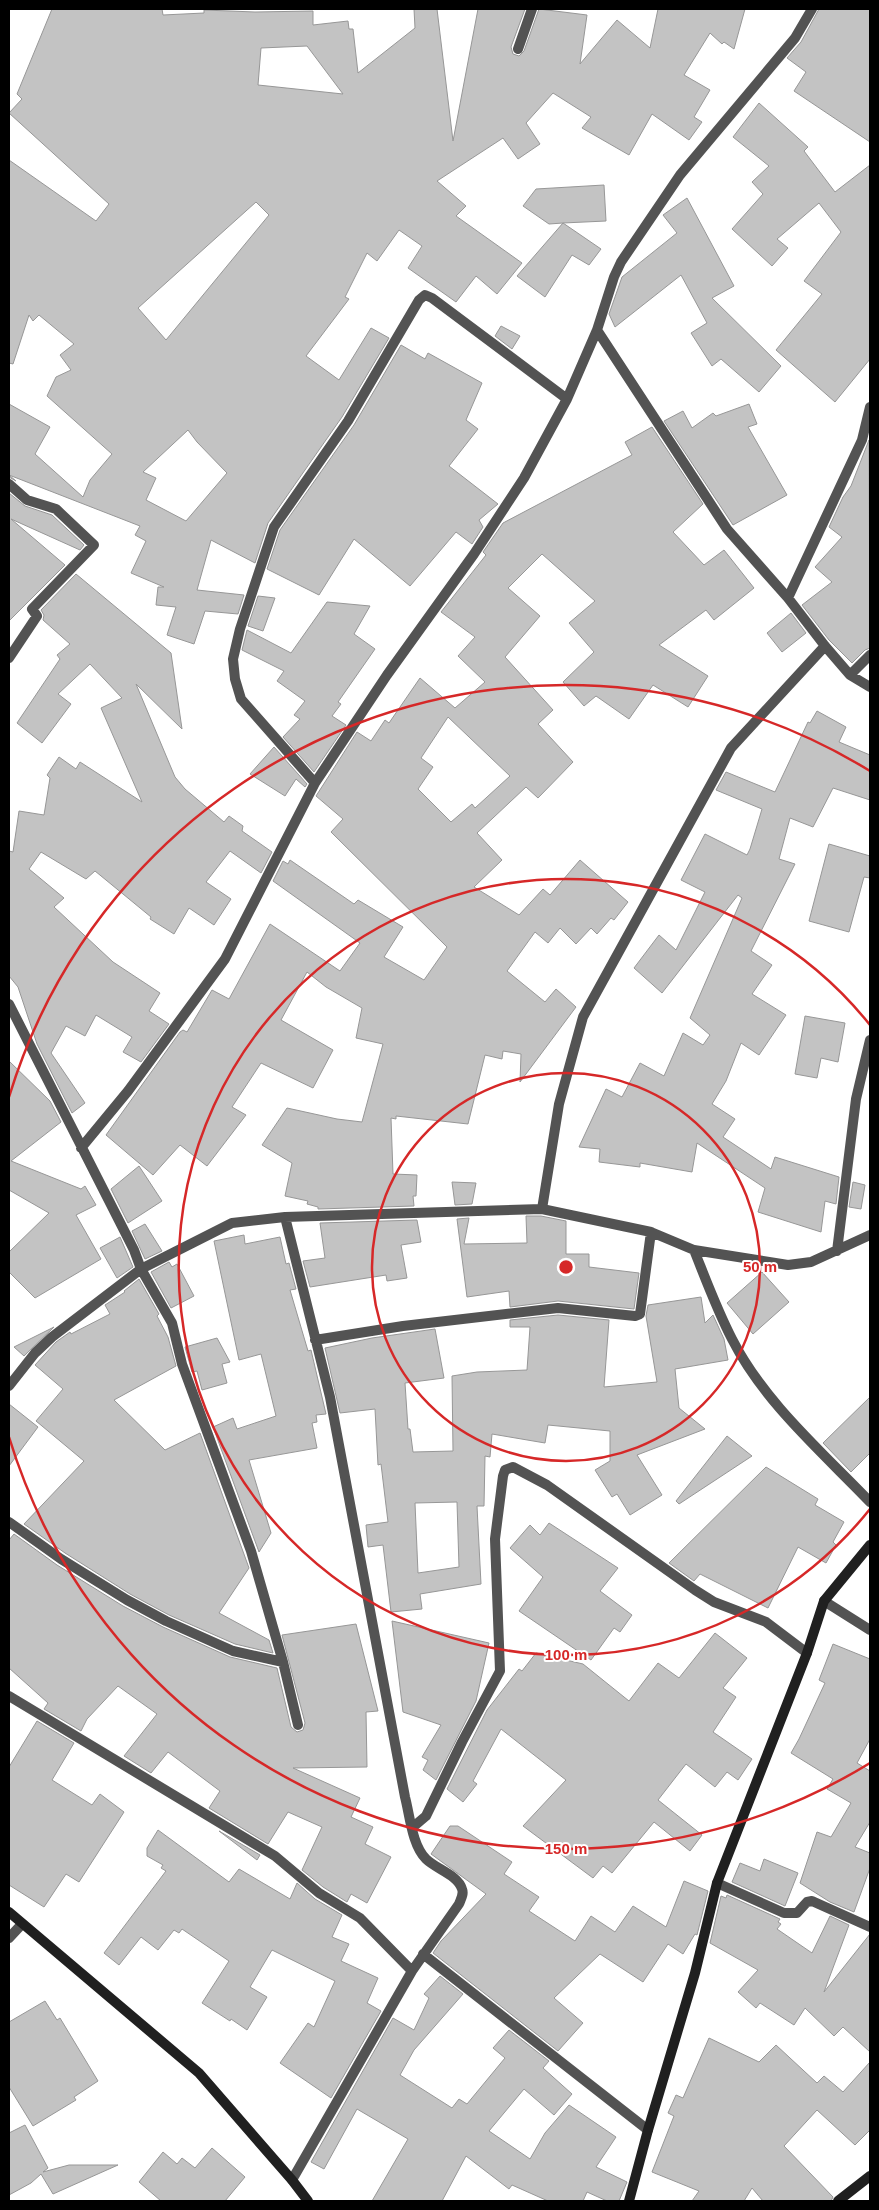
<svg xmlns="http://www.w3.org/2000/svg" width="879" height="2210" font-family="Helvetica,sans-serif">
<rect width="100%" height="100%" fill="#fff"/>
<path fill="#c3c3c3" stroke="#979797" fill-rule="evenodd" d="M52 9H162L163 15 204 13V10L255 12 313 11V25L348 21 349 29H353L358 73 415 28 414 9H437L453 141 478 9H525L511 47 513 54 519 56 524 51 539 9 587 15 580 64 617 20 650 48 658 9H745L734 49 724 42 722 44 710 33 684 75 710 90 694 117 702 122 689 140 652 114 629 155 582 128 591 117 553 93 526 123 540 144 518 159 503 138 437 181 466 206 456 216 522 263 497 294 476 276 456 302 408 268 422 246 399 230 377 261 367 253 345 297 349 299 306 356 339 380 371 328 389 338 342 417 268 523 255 563 211 540 197 590 244 595 238 614 205 611 194 644 167 635 176 607 156 605 158 587H164L131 573 146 541 135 535 140 526 9 475 16 481 9 477V404L50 427 35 454 83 497 90 480 112 454 47 396 56 377 71 370 60 355 74 344 39 315 33 321 29 315 13 364 9 363V160L96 221 109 204 9 113 22 99 17 94ZM307 46 343 94 258 85 261 48ZM256 202 269 215 166 340 138 308ZM188 430 197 442 227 473 186 521 146 500 156 478 143 472Z
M819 9H870V142L794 91 806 72 787 58 801 42Z
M759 103 808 147 804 151 835 192 870 165V359L835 402 776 350 822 294 804 281 841 232 819 203 777 239 788 248 772 266 732 229 763 194 752 182 769 166 733 137Z
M604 185 606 221 563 223 601 249 589 265 572 255 545 297 517 276 563 223 549 224 523 206 536 189Z
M687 198 734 286 712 298 781 366 759 392 721 359 712 366 691 333 707 323 681 275 615 327 609 314 622 277 677 233 663 215Z
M501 326 520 336 512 349 495 336Z
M401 345 425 359 428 353 482 383 466 420 478 429 449 466 498 504 479 520 483 527 472 544 456 532 410 586 354 539 319 595 267 569 280 530 354 425Z
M749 404 757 424 748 427 787 495 733 525 664 421 683 411 692 428 713 413 716 416Z
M652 427 703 504 673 532 704 565 724 550 754 588 714 620 706 610 659 645 708 676 688 707 653 685 629 719 596 696 584 706 563 682 594 652 569 623 595 601 542 554 508 588 540 616 505 657 553 710 538 724 573 762 538 798 526 787 477 833 502 860 474 887 519 915 543 889 550 895 580 860 628 902 614 920 611 918 597 934 591 928 576 944 560 928 548 943 535 932 507 971 545 1002 556 989 576 1007 520 1082 521 1054 503 1051 502 1059 485 1055 468 1124 396 1116V1119L391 1118 393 1174 417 1175 416 1196H413L414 1206 318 1209V1207L307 1204 308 1201 285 1196 292 1163 262 1145 287 1108 337 1119 362 1122 383 1044 356 1038 362 1008 326 987 307 972 281 1020 333 1050 313 1088 261 1063 232 1107 246 1115 207 1166 180 1145 153 1175 106 1135 180 1032 183 1030 187 1032 212 990 229 999 270 924 340 971 360 943 273 881 283 861 288 864 290 860 354 904 358 900 403 927 384 957 424 980 447 947 331 832 343 819 316 796 357 732 371 741 385 720 389 723 420 678 455 708 485 682 458 656 475 637 441 612 486 555 483 552 503 523 632 455 625 442ZM448 717 510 776 475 808 472 804 451 822 418 789 433 767 421 758Z
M869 440 870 648 865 650 852 663 829 640 802 605 832 582 815 567 842 537 829 527 843 497 851 486Z
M9 493 25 506 52 515 84 545 80 550 11 519 65 565 9 621Z
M76 574 171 653 182 729 136 684 175 777 185 789 224 822 229 816 243 826 242 831 272 852 261 873 230 851 206 882 231 899 214 925 189 908 174 934 150 919 151 917 95 871 86 879 41 852 29 869 64 898 54 907 113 962 160 993 149 1011 169 1024 141 1062 123 1052 132 1037 96 1015 85 1036 66 1026 51 1053 85 1103 72 1113 37 1044 18 987 9 976V851L13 852 19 811 44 815 50 778 47 775 59 757 76 769 80 762 142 802 101 708 122 698 90 664 58 694 71 704 42 743 17 723 60 659 57 655 70 644 43 620 44 615 41 610Z
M258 596 275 598 263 631 248 626Z
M327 602 370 606 354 634 375 649 338 702 341 704 332 716 346 725 314 772 283 737 300 719 294 715 305 701 277 681 284 671 242 650 247 630 291 653Z
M791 613 806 633 782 652 767 633Z
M817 711 846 727 839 742 870 755V800L833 788 813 827 790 818 779 859 795 864 751 951 772 965 752 994 786 1015 759 1055 741 1043 726 1081 712 1104 735 1119 723 1137 771 1169 775 1157 839 1177 836 1204 825 1201 821 1232 758 1212 765 1188 697 1143 692 1172 640 1163V1167L599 1162 600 1149 579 1147 606 1089 622 1097 640 1063 664 1076 683 1033 703 1045 710 1035 690 1018 742 898 738 895 662 993 634 968 659 935 676 950 705 892 681 880 705 834 747 855 750 849 762 809 716 790 726 772 775 792 808 722 810 723Z
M274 747 307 784 305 787 296 779 285 796 250 774Z
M829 844 870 856V878L864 877 849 932 809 921Z
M805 1016 845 1023 838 1062 821 1058 817 1078 795 1074Z
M9 1061 50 1101 61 1122 11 1161 81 1189 85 1186 96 1205 76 1215 101 1259 35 1298 9 1272V1252L49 1213 9 1190Z
M139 1166 162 1201 128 1223 111 1189Z
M452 1182 476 1183 472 1204 455 1205Z
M853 1182 865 1185 861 1209 849 1207Z
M526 1216H541L566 1221V1254H589V1267L639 1273 634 1309 558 1301 510 1307 509 1291 467 1297 457 1219 469 1218 464 1244 527 1243Z
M417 1220 421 1242 401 1245 407 1278 387 1281 386 1275 310 1287 303 1261 325 1258 320 1223Z
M145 1224 162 1251 145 1259 132 1231Z
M244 1235 245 1244 280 1237 286 1264 289 1263 296 1289 290 1290 308 1351 311 1350 326 1414 316 1415 317 1422 312 1423 317 1448 249 1460 271 1533 259 1552 213 1427 233 1418 237 1429 276 1416 261 1354 239 1360 214 1241Z
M120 1237 133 1267 117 1278 100 1248Z
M169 1262 172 1267 177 1264 194 1296 171 1308 151 1272Z
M762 1272 789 1302 753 1334 727 1303Z
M139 1279 159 1314 157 1316 168 1337 176 1366 114 1400 165 1450 200 1433 249 1568 219 1613 269 1640 273 1653 235 1644 169 1615 130 1594 65 1553 24 1524 84 1461 36 1421 63 1389 35 1365 56 1342 70 1332 71 1334 110 1314 105 1305 125 1292 124 1291Z
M701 1297 705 1323 713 1315 724 1339 728 1360 675 1369 679 1408 705 1429 637 1455 662 1495 630 1515 617 1494 612 1497 595 1470 610 1461V1431L548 1425 545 1443 492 1434 490 1457 485 1456 484 1506H477L481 1584 420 1594 422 1609 391 1612 383 1545 368 1547 366 1525 388 1522 381 1464 378 1465 375 1409 340 1413 325 1348 372 1338 435 1329 444 1378 405 1383 408 1429H410L413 1452 453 1451 452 1376 477 1372 527 1370 530 1327H510V1320L558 1315 609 1320 604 1387 657 1382 646 1316 648 1305ZM457 1502 459 1567 418 1573 415 1503Z
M54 1327 24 1356 14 1347Z
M217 1338 230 1362 222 1364 227 1383 202 1390 197 1371 192 1372 185 1347Z
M870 1397V1453L851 1472 823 1443Z
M9 1404 38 1427 9 1466Z
M727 1436 752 1456 679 1504 676 1501Z
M766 1467 818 1499 815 1505 844 1522 833 1542 836 1545 826 1563 798 1547 768 1608 700 1574 694 1581 669 1563Z
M549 1523 618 1568 600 1591 632 1615 620 1632 614 1628 591 1660 519 1611 543 1577 510 1548 530 1525 540 1535Z
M14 1534 57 1565 123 1606 163 1627 230 1657 277 1668 291 1727 297 1732 303 1730 305 1723 282 1635 356 1624 378 1711 366 1712 367 1767 293 1768 360 1798 351 1817 373 1827 365 1844 391 1857 367 1903 351 1894 347 1902 323 1887 302 1870 322 1827 288 1812 268 1844 209 1808 220 1791 168 1752 151 1773 124 1756 157 1714 118 1686 87 1719 81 1731 44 1709 48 1703 9 1668V1540Z
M392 1621 489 1643 476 1701 436 1780 423 1770 428 1760 422 1757 441 1725 403 1712Z
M715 1633 747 1658 723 1688 736 1697 713 1732 752 1759 738 1780 727 1772 715 1787 686 1764 658 1800 702 1835 690 1851 654 1822 612 1873 603 1866 593 1878 523 1826 566 1780 501 1729 473 1781 477 1784 463 1802 447 1789 487 1710 519 1669 522 1671 536 1653 583 1664 629 1701 658 1663 679 1678Z
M833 1644 870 1659V1739L857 1763 870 1771V1822L855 1847 870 1853V1868L854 1912 830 1902 800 1883 817 1832 831 1837 851 1803 827 1789 833 1779 791 1753 799 1739 825 1683 819 1680Z
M37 1721 74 1743 52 1780 92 1805 100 1794 124 1812 79 1882 66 1874 44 1907 9 1885V1767Z
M450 1826H458L512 1862 504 1874 539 1897 529 1911 575 1941 591 1916 615 1932 633 1906 666 1927 684 1881 708 1891 697 1935 695 1934 683 1954 668 1944 643 1982 600 1954 554 1998 583 2023 558 2051 433 1953 441 1941 486 1894 431 1854Z
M158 1830 229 1882 239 1869 290 1899 297 1883 315 1899 342 1915 332 1937 349 1944 341 1961 378 1978 367 2003 381 2011 331 2098 280 2063 308 2023 314 2027 335 1981 272 1950 250 1987 267 1997 247 2030 231 2019 230 2021 202 2003 229 1961 182 1929 179 1933 174 1930 158 1950 141 1937 119 1965 104 1953 166 1871 161 1868 163 1865 147 1856V1848Z
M219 1831 260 1855 257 1860Z
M764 1859 798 1873 785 1906 732 1882 740 1863 760 1871Z
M727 1895 780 1919 778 1922 781 1924 777 1929 812 1953 830 1916 849 1925 824 1992 870 1934V2052L843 2027 834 2036 805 2008 794 2025 760 2003 756 2008 738 1992 758 1970 710 1943 721 1896 726 1898Z
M440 1976 463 1994 414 2050 400 2075 452 2108 459 2099 467 2104 505 2058 493 2048 509 2030 549 2061 543 2068 572 2094 554 2115 524 2089 489 2131 530 2159 545 2133 569 2105 616 2137 596 2167 627 2182 619 2201H607L587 2192 583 2201H548L512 2185 509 2189 466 2156 442 2201H372L408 2139 357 2109 324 2169 311 2162 393 2018 414 2030 429 1998 424 1994Z
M45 2001 57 2020 60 2018 98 2081 74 2097 76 2100 33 2126 9 2087V2022Z
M709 2038 759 2062 776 2045 817 2083 824 2076 843 2092 870 2062V2130L855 2145 817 2110 784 2146 833 2197 831 2201H763L752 2188 744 2201H692L699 2191 652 2172 674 2116 668 2113 676 2095 683 2098Z
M25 2125 48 2168 43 2172 69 2165H118L53 2194 41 2174 31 2183 9 2195V2133Z
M212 2148 245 2177 225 2201H161L139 2182 163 2152 177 2164 182 2158 195 2168Z"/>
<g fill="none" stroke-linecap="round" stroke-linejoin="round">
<path stroke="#535353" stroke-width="10" d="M518 49 532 9
M597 330 727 529 788 598 825 646 850 675 870 687
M9 484 27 500 56 509 94 545 32 609 37 616 9 658
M788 598 862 440 870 407
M850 675 870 655
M315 783 241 699 235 679 233 659 240 629 274 527 348 421 419 300 425 295 432 298 567 399
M9 1004 134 1250 141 1269 172 1323 182 1364 251 1551 283 1662 298 1725
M81 1148 128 1091 225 959 315 783 387 675 474 554 524 478 567 399 597 330 614 277 621 262 680 175 795 38 812 9
M542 1209 559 1104 583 1017 731 748 825 646
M285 1217 330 1397 405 1797C410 1816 412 1845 426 1859 436 1869 458 1875 462 1889 464 1894 461 1899 459 1904L412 1971 292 2180
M694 1250C706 1280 717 1310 732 1339 764 1402 821 1451 870 1502
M837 1251 856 1099 870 1040
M315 1340 403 1326 558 1308 635 1316 640 1314 651 1232
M9 1386 35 1353 52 1337 141 1269 232 1223 285 1217 542 1209 651 1232 694 1250 788 1265 811 1262 870 1235
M9 1522 61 1559 127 1600 166 1621 233 1651 283 1662
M824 1601 870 1630
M9 1696 275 1856 319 1893 360 1918 412 1971
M413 1827 426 1816 462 1742 500 1671 495 1539 503 1476 505 1470 513 1467 547 1485 695 1590 714 1602 766 1622 807 1653
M717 1883 784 1913H797L807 1902 812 1901 870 1927
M9 1938 22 1924
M423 1954 648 2130"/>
<path stroke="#202020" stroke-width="10" d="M9 1912 199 2073 292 2180 308 2201
M629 2201 648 2130 695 1973 717 1883 807 1653 824 1601 870 1545
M838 2201 870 2176"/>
</g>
<g fill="none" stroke="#d62828" stroke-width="2.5">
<circle cx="566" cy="1267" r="194"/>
<path d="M870 1509A388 388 0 1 1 870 1025"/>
<path d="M870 1763A582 582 0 0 1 9 1437M9 1097A582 582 0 0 1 870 771"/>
</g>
<circle cx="566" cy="1267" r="8" fill="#d62828" stroke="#fff" stroke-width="2.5"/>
<g font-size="15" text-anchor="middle" font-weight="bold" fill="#d62828" stroke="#fff" stroke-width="4" stroke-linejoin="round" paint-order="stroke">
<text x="760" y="1272">50 m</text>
<text x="566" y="1660">100 m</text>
<text x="566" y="1854">150 m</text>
</g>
<rect width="879" height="2210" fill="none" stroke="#000000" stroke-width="20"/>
</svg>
